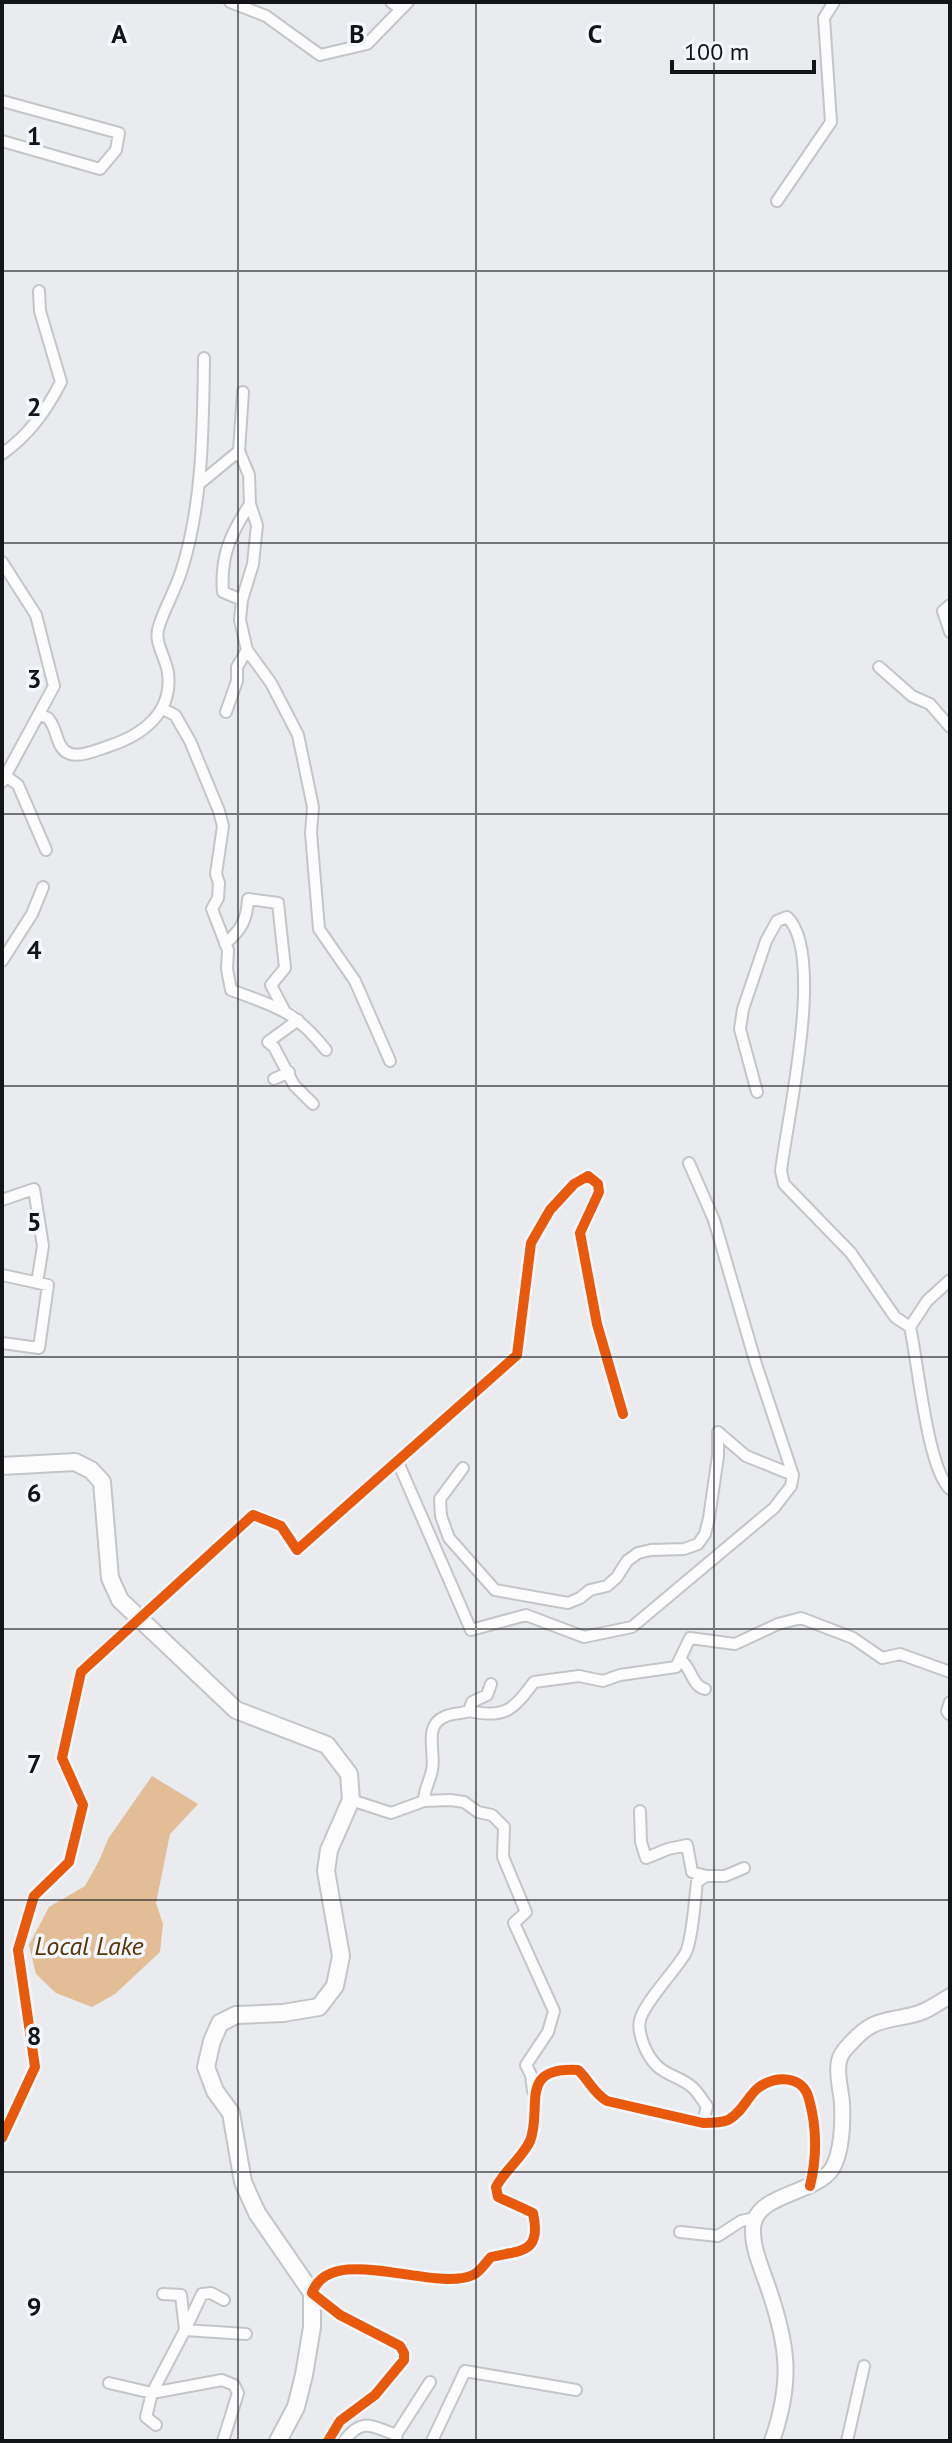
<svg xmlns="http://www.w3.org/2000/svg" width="952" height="2443" font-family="'PT Sans',sans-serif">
<rect width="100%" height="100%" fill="#e9ebef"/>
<path fill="#e2bd95" d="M152 1776 198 1804 170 1834 156 1903 163 1924 160 1952 115 1994 92 2007 56 1993 36 1974 29 1945 49 1907 85 1886 99 1861 108 1839Z"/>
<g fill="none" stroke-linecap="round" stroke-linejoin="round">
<defs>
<path id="street" d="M230 2 266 16 320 55 367 44 408 2
M391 2 401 9
M2 101 119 133 116 150 100 169 2 141
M777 201 831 122 824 18 834 2
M239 451 243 392
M2 454C29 435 46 411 61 382L40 311 39 291
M199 484 239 451 249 475 250 504 257 525 253 564 242 600 240 620 247 650 271 683 298 735 313 807 311 833 319 929 355 981 390 1061
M2 562 36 615 54 686 2 782
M242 600 223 592C220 556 231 533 250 504
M950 605 943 611 950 632
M879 667 912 696 930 704 950 727
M163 709 175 715 190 741 219 811 223 826 216 874 219 883 218 898 212 909 228 950 227 969 231 990C277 1007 294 1010 326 1050
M226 712 237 681V667L247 650
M40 715 48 718C54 725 55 732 58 740 66 765 91 752 109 746 143 735 173 712 168 673 166 657 153 642 159 626 165 607 176 589 182 569 203 502 203 428 204 358
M6 776 18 785 46 850
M225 944C241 930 247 920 248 899L278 903 285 968 271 985 284 1010
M2 961 32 914 43 887
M298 1020 268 1042 274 1047 294 1085 313 1104
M274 1079 289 1072
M757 1092 740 1029 743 1009 766 941 777 921 787 917C826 953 787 1119 781 1171L784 1184 851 1253 895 1317 910 1327
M2 1200 34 1189 43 1246 37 1283
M2 1275 48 1285 39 1348 2 1343
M950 1280 927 1301 910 1327C918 1362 927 1468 950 1489
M718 1432 746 1456 793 1475
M397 1460 471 1630 526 1615 584 1637 632 1627 774 1508 791 1486 793 1475 756 1364 714 1220 689 1163
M463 1468 440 1499 441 1516 449 1538 495 1590 568 1603 580 1598 590 1590 607 1586 617 1577 627 1561 638 1553 651 1550 684 1549 698 1544 705 1534 709 1518 718 1456V1432
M681 1660C692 1669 692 1686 705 1689
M469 1711C505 1719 513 1710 534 1682L579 1676 603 1681 620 1675 676 1667 690 1638 735 1644 778 1624 801 1618 853 1638 882 1658 900 1654 950 1672
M949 1714 947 1711 950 1702
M351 1800 391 1813 424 1801 450 1800 464 1802 478 1812 492 1815 504 1827 503 1857 526 1912 514 1923 554 2011 548 2032 526 2065 531 2075 533 2091
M424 1801C424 1789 430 1781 432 1770 436 1753 423 1726 444 1717 451 1713 461 1714 469 1711L472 1702 487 1695 491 1684
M640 1811 641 1842 646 1858 668 1849 687 1845 692 1872 706 1876
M703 2123 707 2106C702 2100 698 2092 692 2087 680 2076 662 2075 652 2060 645 2051 637 2031 640 2020 644 2003 675 1971 685 1954 692 1943 695 1898 697 1882L706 1876H725L744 1868
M2 2138 35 2067 18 1950 34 1896 69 1862 83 1805 62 1758 81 1672 253 1515 281 1526 297 1550 517 1355 531 1243 550 1210 574 1184 588 1176 598 1184 599 1192 580 1233 597 1324 623 1414
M680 2232 718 2236 741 2221 755 2218
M163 2294 181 2295 185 2330 202 2294 211 2293 224 2300
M109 2383 152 2393 185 2330 246 2334
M156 2425 146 2417 152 2393 222 2380 234 2385 238 2393 223 2441
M328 2441 340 2421 375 2395 404 2360V2353L400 2346 340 2315 312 2293C331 2241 433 2293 473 2275 480 2272 486 2262 491 2257 521 2250 542 2254 533 2213L498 2197 496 2187C505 2170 522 2158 530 2141 543 2109 517 2066 578 2070 589 2080 593 2093 607 2101L703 2123C712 2123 720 2123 728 2120 742 2113 747 2097 758 2088 776 2075 803 2075 809 2099 817 2128 817 2157 810 2186
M344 2441C362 2417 372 2426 396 2435
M397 2441 396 2435 430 2382
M432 2441 465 2371 576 2390
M847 2441 864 2366"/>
<path id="secondary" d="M772 2441C793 2381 788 2345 768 2287 762 2269 752 2248 753 2228 755 2193 814 2195 832 2169 842 2153 843 2122 842 2103 841 2090 836 2074 839 2061 840 2056 845 2049 849 2045 872 2019 881 2022 912 2015 925 2013 938 2003 950 1996"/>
<path id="primary" d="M2 1466 75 1462 91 1470 102 1482 110 1578 120 1600 236 1710 327 1745 349 1774 351 1800 329 1850 326 1871 341 1956 335 1986 319 2007 283 2013 236 2015 220 2023 212 2041 206 2067 215 2091 231 2113 243 2182 257 2213 312 2293V2327L304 2375 296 2407 278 2441"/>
</defs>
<use href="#street" stroke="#c4c5c8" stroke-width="14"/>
<use href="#secondary" stroke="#c4c5c8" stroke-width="18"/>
<use href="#primary" stroke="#c4c5c8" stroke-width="20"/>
<use href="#street" stroke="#fcfcfd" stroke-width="10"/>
<use href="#secondary" stroke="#fcfcfd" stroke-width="14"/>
<use href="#primary" stroke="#fcfcfd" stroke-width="16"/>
<defs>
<path id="cycleway" d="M2 2138 35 2067 18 1950 34 1896 69 1862 83 1805 62 1758 81 1672 253 1515 281 1526 297 1550 517 1355 531 1243 550 1210 574 1184 588 1176 598 1184 599 1192 580 1233 597 1324 623 1414
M328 2441 340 2421 375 2395 404 2360V2353L400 2346 340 2315 312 2293C331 2241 433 2293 473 2275 480 2272 486 2262 491 2257 521 2250 542 2254 533 2213L498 2197 496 2187C505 2170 522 2158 530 2141 543 2109 517 2066 578 2070 589 2080 593 2093 607 2101L703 2123C712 2123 720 2123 728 2120 742 2113 747 2097 758 2088 776 2075 803 2075 809 2099 817 2128 817 2157 810 2186"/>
</defs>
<use href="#cycleway" stroke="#f4f7fe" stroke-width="15"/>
<use href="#cycleway" stroke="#e8590c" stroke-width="10"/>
</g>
<path fill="none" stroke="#131417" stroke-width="2" stroke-opacity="0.55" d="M238 2V2441M476 2V2441M714 2V2441M2 271H950M2 543H950M2 814H950M2 1086H950M2 1357H950M2 1629H950M2 1900H950M2 2172H950"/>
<g text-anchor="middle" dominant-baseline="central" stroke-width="7" stroke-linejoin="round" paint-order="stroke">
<g font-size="26" font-style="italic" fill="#5a3606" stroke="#f4f7fe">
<text x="89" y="1945">Local Lake</text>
</g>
</g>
<g font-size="26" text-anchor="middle" font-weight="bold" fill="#131417" stroke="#f4f7fe" stroke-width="7" stroke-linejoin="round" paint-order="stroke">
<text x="119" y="43">A</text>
<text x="357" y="43">B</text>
<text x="595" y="43">C</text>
<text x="34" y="145">1</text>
<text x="34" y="416">2</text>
<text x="34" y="688">3</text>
<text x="34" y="959">4</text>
<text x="34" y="1231">5</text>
<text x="34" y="1502">6</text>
<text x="34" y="1773">7</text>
<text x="34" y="2045">8</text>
<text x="34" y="2316">9</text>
</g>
<rect width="952" height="2443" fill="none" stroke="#131417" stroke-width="8"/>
<path d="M672 60v12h142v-12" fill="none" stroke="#131417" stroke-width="4"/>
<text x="684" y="60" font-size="24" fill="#131417" stroke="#f4f7fe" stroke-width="6" paint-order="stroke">100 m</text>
</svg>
